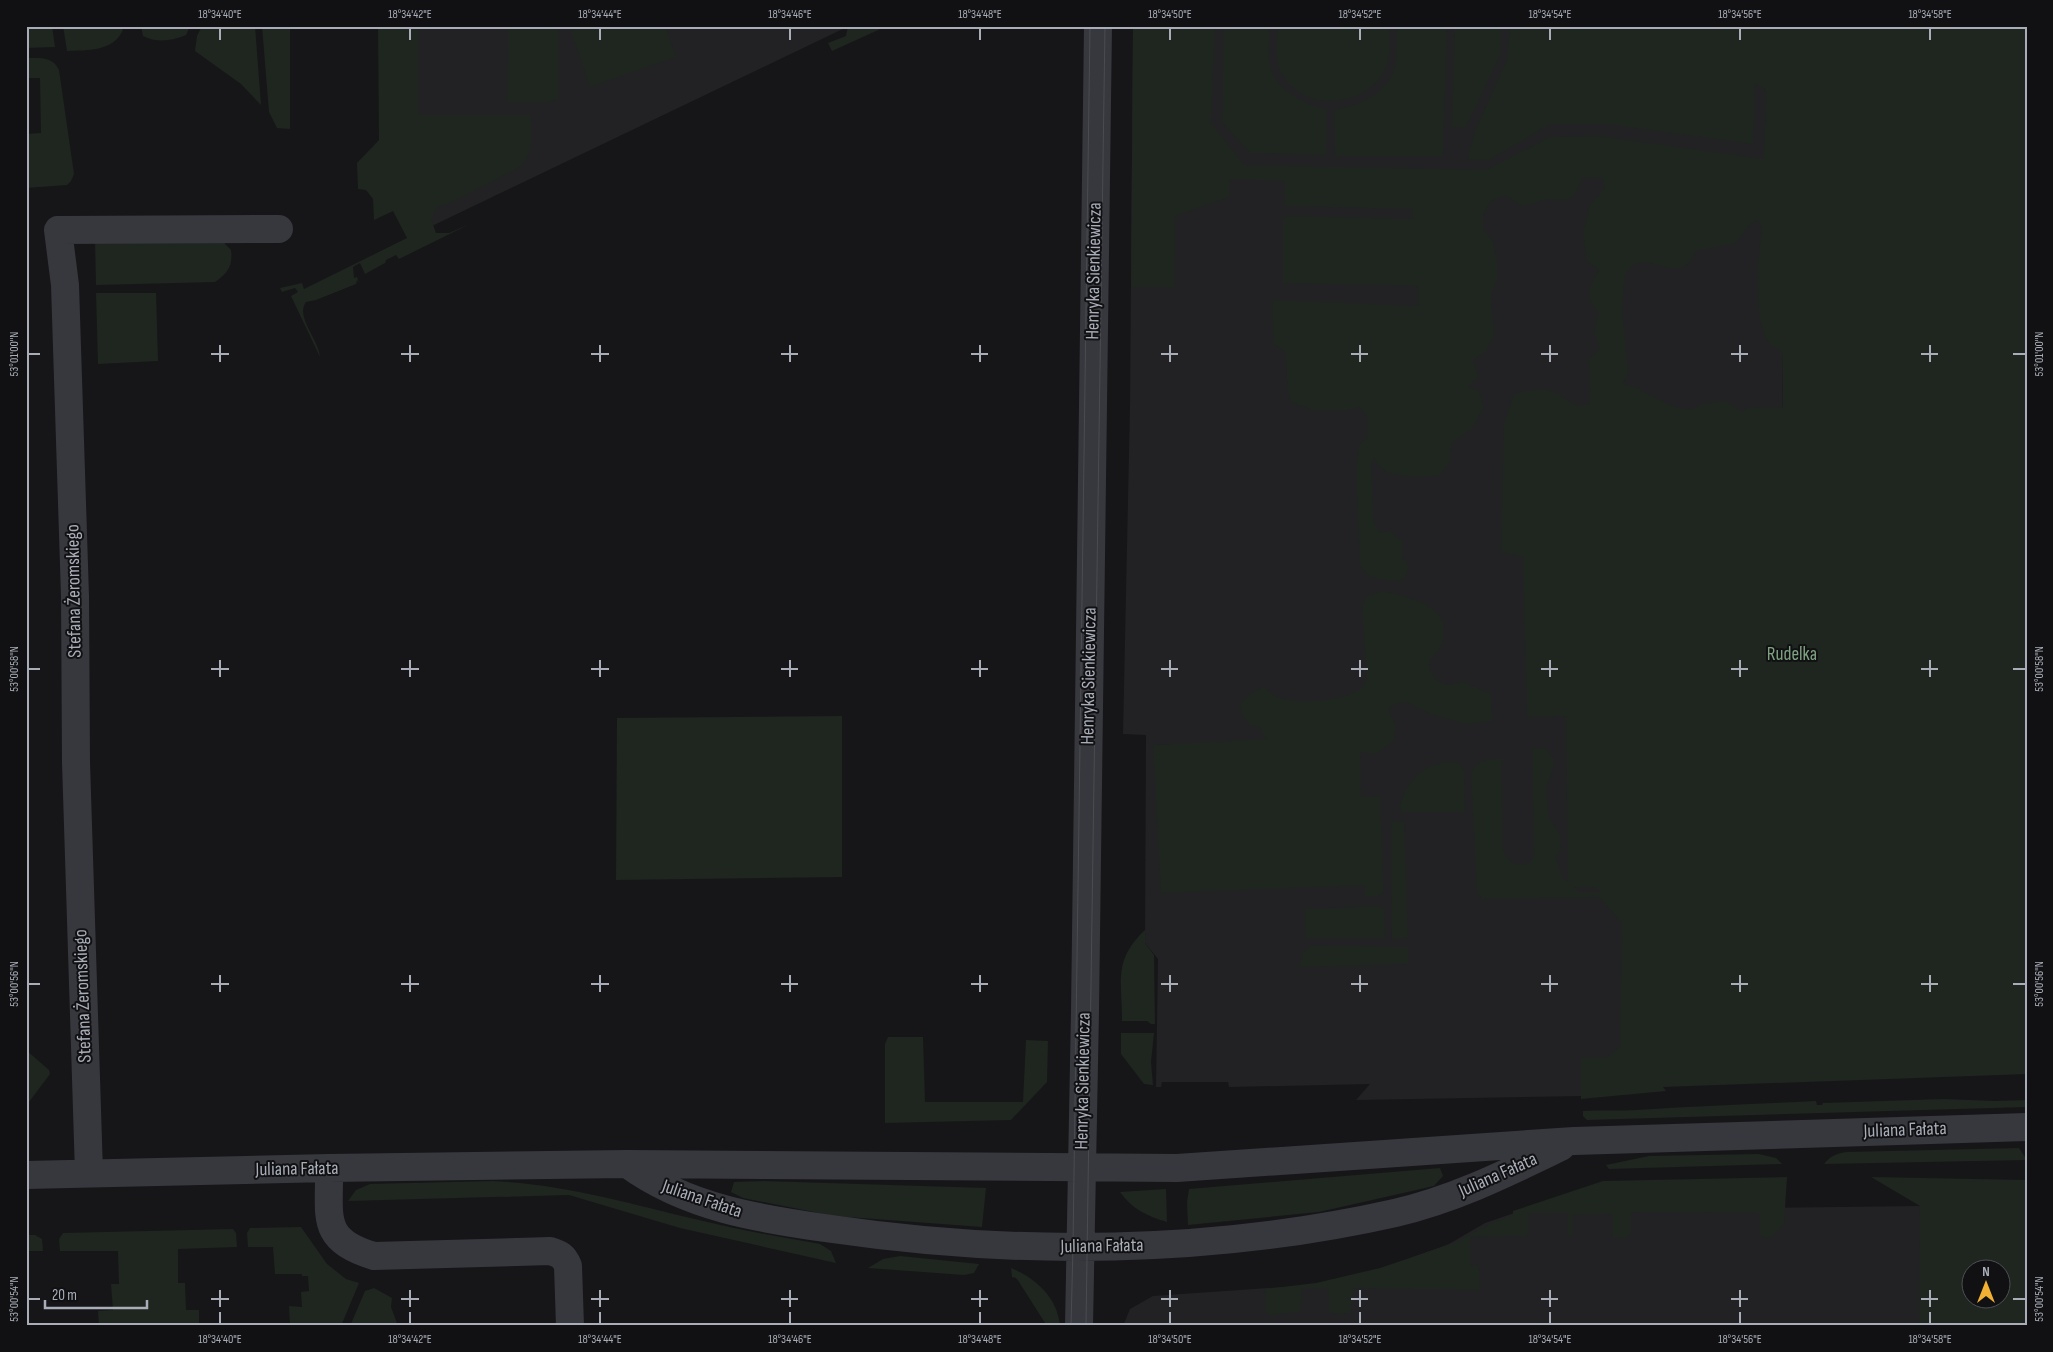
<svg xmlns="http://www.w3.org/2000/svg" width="2053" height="1352" font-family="'Sofia Sans Condensed',sans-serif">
<rect width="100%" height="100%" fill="#161618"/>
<path fill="#222225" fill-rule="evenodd" d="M407 26H849L407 238Z
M1133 26H1778L1783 420 1746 685 1771 1065 1584 1096 1356 1100 1370 1084 1229 1087 1228 1082H1162L1161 1087H1156L1158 959 1145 943 1146 735 1123 734 1130 406Z
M1920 1206H2027V1326H1123L1130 1309 1153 1296 1314 1285 1380 1269 1449 1244 1485 1223 1520 1211ZM1970 1270H2000V1300H1970Z"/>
<path fill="#1e261f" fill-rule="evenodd" d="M26 26H52L55 47 26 48Z
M63 26H119L123 30C113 52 87 50 67 51Z
M141 26H190L186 35C172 41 157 43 143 36Z
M202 26H255L261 105 241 84 195 51 197 36Z
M262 26H290V129L277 128 269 112Z
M378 26H418V112L420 115H531C531 133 535 153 520 167L446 205 438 206 431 219 436 233H449L470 224 399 259 396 255 386 260 385 263 365 274 360 263 353 267 354 278 357 277 359 283 357 280 356 284 316 300 306 302C295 317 319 340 320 357L291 296 298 292 295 288 282 292 280 288 302 283 304 289 407 238 393 211 374 220 373 199 366 190 358 189 357 163 379 140Z
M508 26H558V99L547 102H507Z
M584 26H665L676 57 590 87 571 31Z
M848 26H887L832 51 828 43 846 36Z
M1133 26H1215L1211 123 1244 165 1486 170 1550 137 1598 136 1764 159 1766 90 1755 83 1753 144 1606 124H1550L1489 160 1467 159 1475 131 1507 60 1510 26H2027V1074L1663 1087 1666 1091 1581 1099V1058H1606L1620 1047 1622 923 1599 897 1482 899 1477 893 1471 775C1475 760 1488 759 1501 759L1503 850C1507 866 1528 871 1534 856L1532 749 1545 748 1553 758V769L1546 789 1549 818 1560 835 1561 848 1556 858 1562 877 1568 882 1566 716 1527 717 1523 557 1501 552 1504 423 1514 394C1526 390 1540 387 1554 392 1567 397 1574 411 1590 403L1589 359 1600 349 1594 331 1599 313C1584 296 1589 287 1599 270L1587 261 1583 233 1590 205 1605 187 1602 178 1583 177 1574 196 1566 200 1547 199 1537 203 1522 206 1505 195 1491 201 1483 215 1484 232 1493 241 1497 262V280L1491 295 1494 336 1486 351 1473 360 1478 377 1468 387 1479 391 1484 407 1472 429 1452 442 1450 462 1440 475C1426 477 1392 479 1381 468 1378 465 1376 461 1374 458L1371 464 1374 523 1380 533 1389 531 1402 541V555L1409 567 1405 577 1400 581C1381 579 1369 582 1360 564L1356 474 1359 444 1368 438V418L1360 407 1348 410 1315 411 1291 402C1285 385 1288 369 1285 352L1274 344 1272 300 1418 306 1419 286 1283 283V220L1287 216 1413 219V209L1285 206V181L1230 179 1229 197 1175 216 1174 287H1131ZM1757 220 1762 228C1758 258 1752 317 1769 343 1772 347 1778 349 1782 352L1783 408 1749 407 1742 412 1725 401 1703 404 1690 410 1671 406 1635 387 1623 384 1628 373 1622 306 1625 275 1634 264 1647 262 1668 268H1681L1689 263 1696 251 1736 243 1750 224ZM1574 887 1597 888 1601 892H1579Z
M1224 26H1270C1270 37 1268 48 1269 58 1271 90 1302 102 1327 110L1326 155 1250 153 1222 122Z
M1278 26H1389C1389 38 1391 54 1387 65 1371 109 1301 114 1281 72 1274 58 1277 41 1278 26Z
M1397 26 1447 27 1443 156H1335L1334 110C1359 106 1389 93 1395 66 1398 54 1396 39 1397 26Z
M1455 26H1501L1500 55 1466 127H1452Z
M26 58C39 58 53 56 59 70L74 174 71 181 67 185 26 188V134L41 133 40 78H26Z
M95 239 224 243 231 250C233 266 228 273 215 282L96 285Z
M96 293H156L158 361 98 364Z
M1381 591C1405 596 1449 604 1444 636 1442 648 1439 651 1430 659L1429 668 1436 680 1447 685 1463 682 1491 694 1493 721 1465 724 1431 714 1407 702 1396 704 1388 709 1396 726 1394 740 1376 754 1360 752 1361 797 1380 796 1384 892 1378 896H1365L1364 885 1161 893 1153 745 1268 739 1262 733 1260 727 1250 725 1242 714 1240 706C1246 696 1253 691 1265 687 1268 691 1272 695 1277 697 1296 704 1344 702 1360 689 1363 687 1365 683 1367 679L1362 607 1366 597Z
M842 716V877L616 880 617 718Z
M1445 762 1459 763 1464 771 1465 812H1401C1397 800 1412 778 1423 771 1429 766 1438 764 1445 762Z
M1404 821 1408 938 1392 939 1391 822Z
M1378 906 1384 909 1385 938H1306L1305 909Z
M1145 930V943L1154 955 1155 1024H1151L1147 1021H1122C1122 981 1113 960 1145 930Z
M1312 945 1408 947V964L1299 967 1303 953Z
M1121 1033H1154L1151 1062 1153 1085 1144 1084 1121 1054Z
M888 1037H923L925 1102H1023L1026 1040 1048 1041 1047 1082 1011 1120 885 1123V1044Z
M26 1050 49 1070 50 1074 26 1106Z
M1944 1099 1995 1101 2027 1100V1107L1587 1120 1583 1116V1111C1601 1110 1619 1111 1637 1110 1697 1106 1756 1104 1816 1101L1817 1105H1822L1823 1103Z
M2019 1148 2027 1160 1824 1164C1830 1156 1837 1153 1847 1152Z
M1759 1154 1776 1158 1782 1164 1609 1169 1606 1165 1649 1156Z
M1440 1168 1443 1176 1434 1186 1319 1212 1188 1225 1187 1202 1189 1189Z
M1787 1177 1784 1224 1772 1236 1765 1238 1760 1235V1213L1631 1212V1234L1627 1237H1613L1612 1214 1573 1215 1572 1237 1568 1234 1567 1213H1529L1528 1234 1525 1236 1470 1237V1266L1477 1265 1479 1269 1480 1290 1353 1288 1351 1313 1333 1314 1329 1311V1289L1302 1288 1300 1312 1270 1315 1266 1311 1265 1289 1316 1283 1380 1268 1454 1243 1490 1224 1513 1215V1211L1603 1181Z
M1871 1177 2027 1180V1326H1919L1920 1206ZM1970 1270H2000V1300H1970Z
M493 1181C564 1184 631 1204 699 1220 739 1230 780 1237 820 1244L831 1251 836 1263 680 1228 569 1195 348 1201 356 1190 370 1184Z
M764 1181 986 1188 982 1227 834 1216 743 1198 731 1192 734 1182Z
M1166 1189 1167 1222C1147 1216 1132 1209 1120 1192Z
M301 1227 327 1264 346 1279 359 1283 341 1326H290L289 1306 302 1307 301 1292 309 1291 308 1276H302V1274H275L273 1247H248L247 1233 250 1228Z
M233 1229 236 1233 237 1247 178 1249V1283H185L186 1310H199V1326H99L98 1311 113 1310 111 1284H119L118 1251H60L59 1239 63 1233Z
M26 1235H35L42 1239 43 1251H26Z
M900 1256 979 1264 974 1273 964 1275 868 1268 883 1259Z
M1011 1268C1036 1278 1058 1298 1060 1326H1047L1019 1282 1016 1278 1012 1277Z
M374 1288 392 1298 391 1307 398 1326H350L365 1291Z"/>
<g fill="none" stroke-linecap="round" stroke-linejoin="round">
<path stroke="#37383d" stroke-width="28" d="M627 1164C687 1208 760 1219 832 1229 1017 1256 1213 1254 1395 1213 1455 1199 1507 1173 1561 1147
M329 1168C330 1216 319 1240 374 1256L550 1251C560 1254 564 1256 568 1266L570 1326
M89 1173 76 762 75 596 65 285 58 230 279 229
M26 1175 329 1168 627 1164 1177 1168 1574 1141 2027 1127
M1079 1326 1085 1011 1098 26"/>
<path stroke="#4a4c52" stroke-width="1" d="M1071 1326 1073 1246 1090 26
M1086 1326 1105 26"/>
</g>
<path fill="none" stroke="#a8adb8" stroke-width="2" d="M220 28V40M410 28V40M600 28V40M790 28V40M980 28V40M1170 28V40M1360 28V40M1550 28V40M1740 28V40M1930 28V40M220 345V362M410 345V362M600 345V362M790 345V362M980 345V362M1170 345V362M1360 345V362M1550 345V362M1740 345V362M1930 345V362M28 354H40M211 354H229M401 354H419M591 354H609M781 354H798M971 354H988M1161 354H1178M1351 354H1368M1541 354H1558M1731 354H1748M1921 354H1938M2013 354H2026M220 660V677M410 660V677M600 660V677M790 660V677M980 660V677M1170 660V677M1360 660V677M1550 660V677M1740 660V677M1930 660V677M28 669H40M211 669H229M401 669H419M591 669H609M781 669H798M971 669H988M1161 669H1178M1351 669H1368M1541 669H1558M1731 669H1748M1921 669H1938M2013 669H2026M220 975V992M410 975V992M600 975V992M790 975V992M980 975V992M1170 975V992M1360 975V992M1550 975V992M1740 975V992M1930 975V992M28 984H40M211 984H229M401 984H419M591 984H609M781 984H798M971 984H988M1161 984H1178M1351 984H1368M1541 984H1558M1731 984H1748M1921 984H1938M2013 984H2026M220 1290V1307M410 1290V1307M600 1290V1307M790 1290V1307M980 1290V1307M1170 1290V1307M1360 1290V1307M1550 1290V1307M1740 1290V1307M1930 1290V1307M28 1299H40M211 1299H229M401 1299H419M591 1299H609M781 1299H798M971 1299H988M1161 1299H1178M1351 1299H1368M1541 1299H1558M1731 1299H1748M1921 1299H1938M2013 1299H2026M220 1312V1324M410 1312V1324M600 1312V1324M790 1312V1324M980 1312V1324M1170 1312V1324M1360 1312V1324M1550 1312V1324M1740 1312V1324M1930 1312V1324"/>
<g text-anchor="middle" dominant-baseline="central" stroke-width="4" stroke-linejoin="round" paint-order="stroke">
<g font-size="19" fill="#a8adb8" stroke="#111113">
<text transform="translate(1094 271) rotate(-89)">Henryka Sienkiewicza</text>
<text transform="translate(74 591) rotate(-91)">Stefana Żeromskiego</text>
<text transform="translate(1089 676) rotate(-89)">Henryka Sienkiewicza</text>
<text transform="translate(83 996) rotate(-92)">Stefana Żeromskiego</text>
<text transform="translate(1083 1081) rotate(-89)">Henryka Sienkiewicza</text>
<text transform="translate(1905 1130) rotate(-2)">Juliana Fałata</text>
<text transform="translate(297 1169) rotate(-1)">Juliana Fałata</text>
<text transform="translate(1498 1175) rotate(-24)">Juliana Fałata</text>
<text transform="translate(702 1199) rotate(19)">Juliana Fałata</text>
<text transform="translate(1102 1246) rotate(-1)">Juliana Fałata</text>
</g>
<g font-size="19" fill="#7fa381" stroke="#111113">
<text x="1792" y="654">Rudelka</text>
</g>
</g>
<rect width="2053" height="1352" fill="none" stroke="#111113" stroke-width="55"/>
<g transform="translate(1986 1284)"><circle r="24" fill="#111113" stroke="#4d4f55"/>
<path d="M0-4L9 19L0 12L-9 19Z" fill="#f2b134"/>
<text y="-8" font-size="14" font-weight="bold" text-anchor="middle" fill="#a8adb8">N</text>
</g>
<path d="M45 1300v8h102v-8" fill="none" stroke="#a8adb8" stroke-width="2.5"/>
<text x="52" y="1300" font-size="15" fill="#a8adb8" stroke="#111113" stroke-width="4" paint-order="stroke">20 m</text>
<rect x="28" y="28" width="1998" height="1296" fill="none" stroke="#a8adb8" stroke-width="2"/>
<g font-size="12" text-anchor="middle" fill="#a8adb8">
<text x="220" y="18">18°34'40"E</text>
<text x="410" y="18">18°34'42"E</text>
<text x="600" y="18">18°34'44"E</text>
<text x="790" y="18">18°34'46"E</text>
<text x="980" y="18">18°34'48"E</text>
<text x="1170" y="18">18°34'50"E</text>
<text x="1360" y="18">18°34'52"E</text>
<text x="1550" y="18">18°34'54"E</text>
<text x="1740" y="18">18°34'56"E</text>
<text x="1930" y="18">18°34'58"E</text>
<text transform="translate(14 354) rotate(-90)" y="4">53°01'00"N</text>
<text transform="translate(2039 354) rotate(-90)" y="4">53°01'00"N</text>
<text transform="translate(14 669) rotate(-90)" y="4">53°00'58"N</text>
<text transform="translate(2039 669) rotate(-90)" y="4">53°00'58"N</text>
<text transform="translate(14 984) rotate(-90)" y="4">53°00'56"N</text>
<text transform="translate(2039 984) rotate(-90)" y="4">53°00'56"N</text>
<text transform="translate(14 1299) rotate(-90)" y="4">53°00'54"N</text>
<text transform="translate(2039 1299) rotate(-90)" y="4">53°00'54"N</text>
<text x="220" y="1343">18°34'40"E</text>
<text x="410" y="1343">18°34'42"E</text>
<text x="600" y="1343">18°34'44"E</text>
<text x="790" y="1343">18°34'46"E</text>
<text x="980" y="1343">18°34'48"E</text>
<text x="1170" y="1343">18°34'50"E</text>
<text x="1360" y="1343">18°34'52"E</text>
<text x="1550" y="1343">18°34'54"E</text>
<text x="1740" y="1343">18°34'56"E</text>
<text x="1930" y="1343">18°34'58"E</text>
</g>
</svg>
